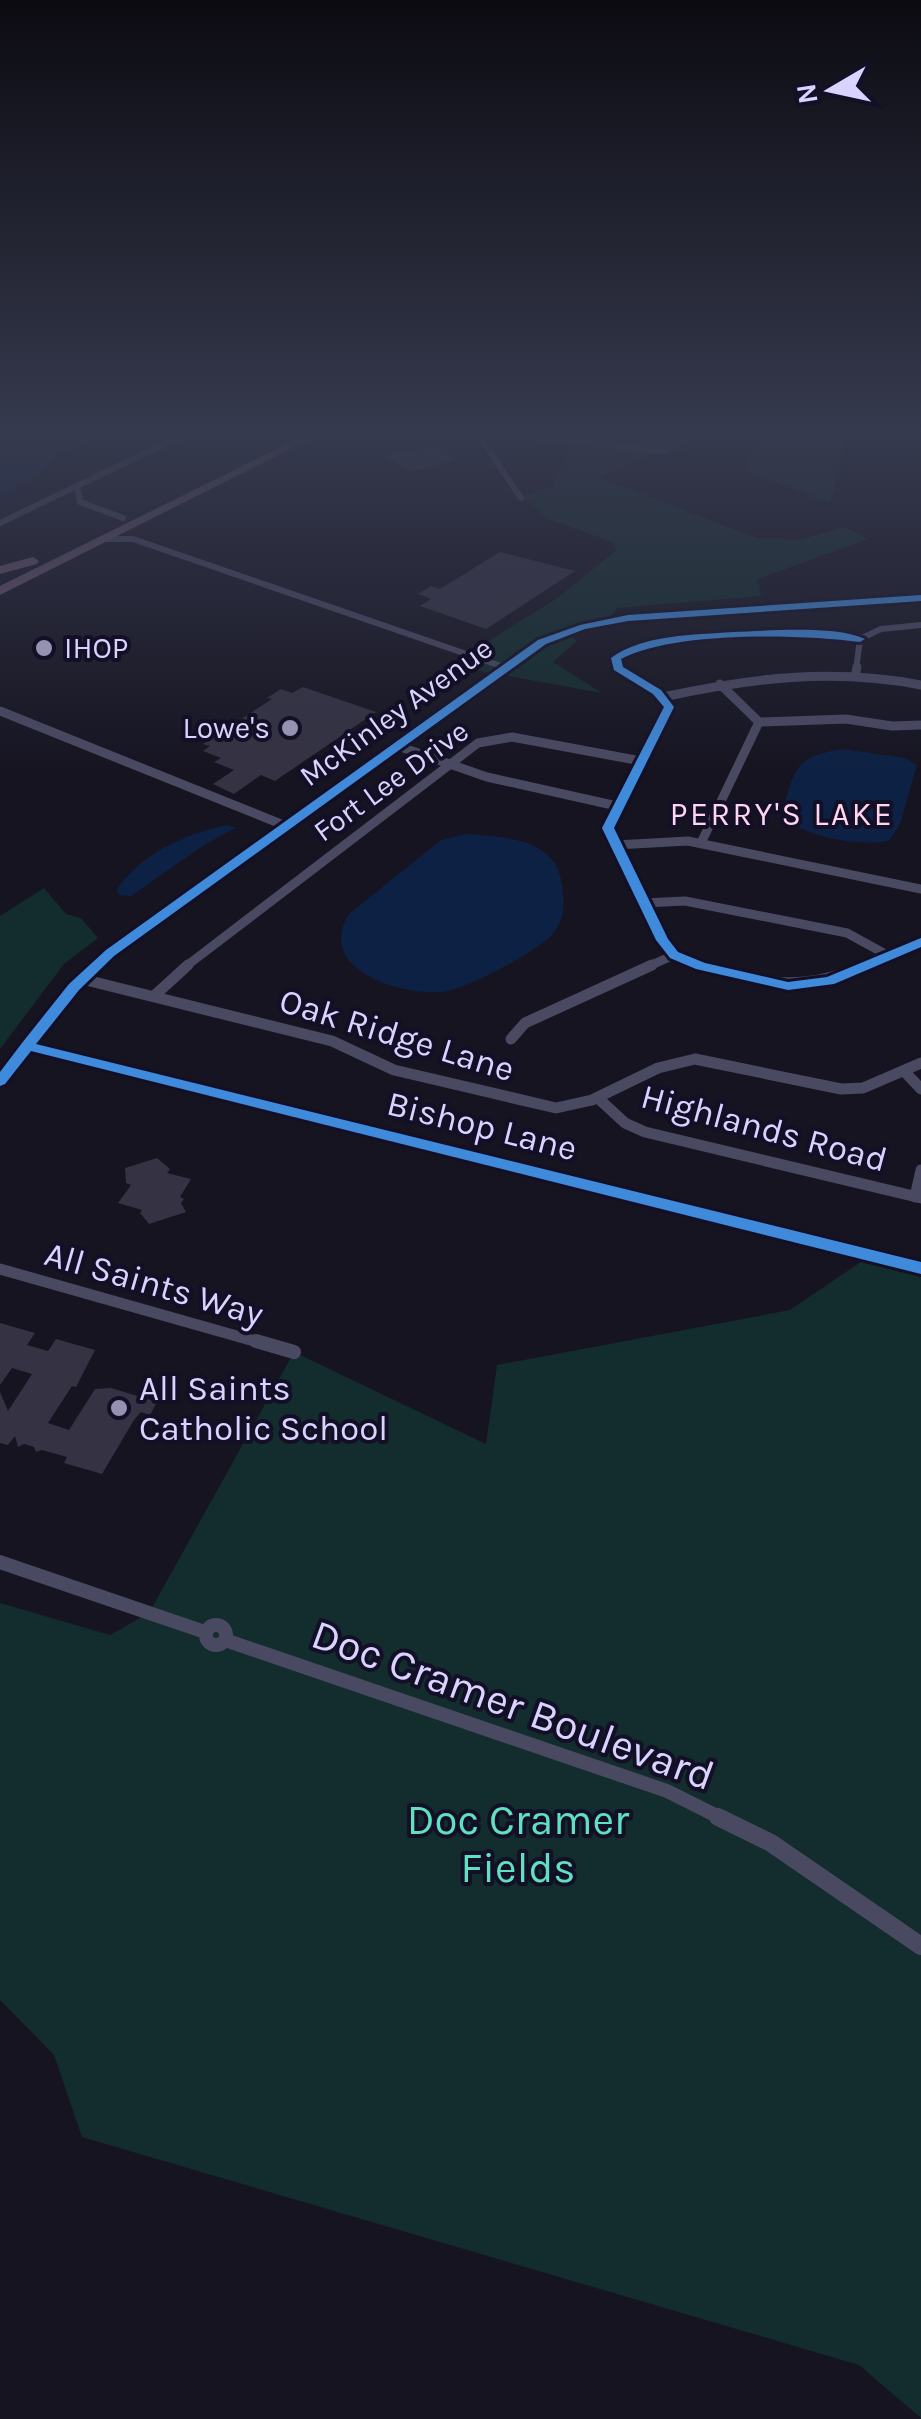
<svg xmlns="http://www.w3.org/2000/svg" width="921" height="2419" font-family="Karla,sans-serif">
<rect width="100%" height="100%" fill="#161421"/>
<path fill="#132c2d" d="M579 433H678L688 440 680 451 665 448 598 477 757 538 799 540 845 527 868 539 758 579 761 596 617 608 606 622 568 633 577 641 553 662 602 693 481 671 456 661 556 599 617 550 613 542 548 519 523 497 552 486Z
M758 433H848L830 503 744 470Z
M44 888 66 914 81 918 98 938 64 964 0 1049V916Z
M871 1255 921 1269V2418L859 2365 82 2137 54 2055 0 2000V1603L110 1635 149 1613 294 1352 486 1444 497 1365 790 1310Z"/>
<path fill="#0d2144" d="M0 433H123L59 452 41 474 0 497Z
M843 749 905 758 917 765 900 824 890 840C865 848 798 837 782 814 795 769 793 757 843 749Z
M227 825 236 828 204 845 131 896 120 895 116 891C138 855 187 833 227 825Z
M466 834C502 837 553 837 561 880 564 897 566 917 555 931 543 949 464 991 441 992 399 995 315 969 349 914L441 840Z"/>
<path fill="#343243" d="M441 443 452 449 444 451 456 460 413 471 385 457 394 454 390 450 405 452Z
M500 552 575 571 486 629 420 606 431 599 418 594 431 586 440 589Z
M303 687 376 712 275 781 261 775 234 794 213 784 234 770 214 762 221 758 203 751 210 746 203 744 272 699 267 698 281 689 292 693Z
M157 1158 170 1169 167 1173 191 1179 180 1197 184 1199 181 1203 186 1212 149 1224 140 1213 142 1210 118 1203 131 1185 126 1183 125 1168Z
M0 1323 35 1333 27 1345 48 1351 56 1339 95 1350 76 1387 72 1386 48 1423 69 1430 95 1389 111 1388 157 1402 150 1415 141 1412 134 1420 102 1474 64 1463 67 1457 42 1450 36 1452 34 1447 24 1444 18 1447 15 1436 8 1445 0 1443V1392L8 1411 32 1374 12 1368 0 1385Z"/>
<g fill="none" stroke-linecap="round" stroke-linejoin="round">
<path stroke="#4a4962" stroke-width="6" d="M248 433 259 437
M477 433 521 498
M499 433 666 451
M77 486 80 502 123 518
M0 523 187 433
M103 539H133L504 667
M503 670C548 637 574 629 628 618L921 598
M621 670 616 658C677 626 792 630 860 639
M856 670 860 639 881 629 921 625"/>
<path stroke="#4a4962" stroke-width="9" d="M618 667 657 692 669 707 608 828 662 940 674 955 707 967
M856 672 857 667
M663 697C750 678 833 668 921 685
M0 711 286 826
M759 722 846 719 892 726 921 725
M395 745 487 777 617 806
M701 843 759 722 720 684
M616 845 688 841 921 889
M644 903 685 901 847 933 889 956
M95 967 507 667
M185 967 478 743 512 737 641 761
M647 967 674 955
M861 967 921 942"/>
<path stroke="#4a4962" stroke-width="11" d="M698 965C766 984 800 993 867 965
M82 979 332 1041 394 1070 556 1108 592 1100 658 1068 695 1059 841 1089 863 1088 921 1063
M154 996 188 965
M511 1039 525 1023 652 965
M27 1046 921 1268
M904 1071 921 1089
M0 1081 74 987 97 965
M599 1099 625 1123 645 1132 921 1198
M915 1197 921 1170
M0 1269 265 1344"/>
<path stroke="#4a4962" stroke-width="14" d="M256 1341 294 1352
M0 1562 205 1632
M206 1635a10 10 0 1 1 20 0a10 10 0 1 1-20 0Z
M225 1640 667 1791 723 1819"/>
<path stroke="#4a4962" stroke-width="18" d="M718 1817 771 1843 921 1946"/>
<path fill="#67516a" fill-rule="evenodd" d="M309 433H322L0 595V586Z
M33 557 39 561 37 564 0 574V566Z"/>
<defs>
<path id="cycleway" d="M921 595V601L628 621 585 629 546 644 114 956 79 990 36 1044 921 1262V1274L31 1051 5 1084 0 1086V1072L22 1043 69 984 106 950 538 640 580 625 628 615Z
M733 632C768 631 835 625 865 639L860 642C800 634 674 631 621 659L623 667 661 690 674 707 614 828 668 939 678 952 705 963 788 982 827 977 921 938V947L834 984 788 990 696 969 670 958 656 940 602 828 664 707 653 694 614 670 611 658C644 634 694 635 733 632Z"/>
</defs>
<use href="#cycleway" stroke="#130f26" stroke-width="6"/>
<use href="#cycleway" fill="#408adc" fill-rule="evenodd"/>
</g>
<linearGradient id="sky" x2="0" y2="1"><stop stop-color="#0c0b12"/><stop offset="0.56" stop-color="#363a4e"/><stop offset="1" stop-color="#363a4e" stop-opacity="0"/></linearGradient>
<rect width="921" height="772" fill="url(#sky)"/>
<g fill="#9591b1" stroke="#130f26" stroke-width="4">
<circle cx="44" cy="648" r="10"/>
<circle cx="290" cy="728" r="10"/>
<circle cx="119" cy="1408" r="10"/>
</g>
<g text-anchor="middle" dominant-baseline="central" stroke-width="8" stroke-linejoin="round" paint-order="stroke">
<g font-size="30" fill="#d9d4ff" stroke="#130f26" text-anchor="start">
<text x="64" y="648">IHOP</text>
<text x="270" y="728" text-anchor="end">Lowe's</text>
</g>
<g font-size="30" fill="#d9d4ff" stroke="#130f26">
<text transform="translate(396 712) rotate(-36)">McKinley Avenue</text>
<text transform="translate(391 781) rotate(-36)">Fort Lee Drive</text>
</g>
<g font-size="32" letter-spacing="2.5" fill="#ffd6f0" stroke="#130f26">
<text x="782" y="814">PERRY'S LAKE</text>
</g>
<g font-size="35" fill="#d9d4ff" stroke="#130f26">
<text transform="translate(397 1035) rotate(17)">Oak Ridge Lane</text>
<text transform="translate(482 1126) rotate(14)">Bishop Lane</text>
<text transform="translate(764 1128) rotate(15)">Highlands Road</text>
<text transform="translate(154 1284) rotate(16)">All Saints Way</text>
</g>
<g font-size="35" fill="#d9d4ff" stroke="#130f26" text-anchor="start">
<text x="139" y="1388">All Saints<tspan x="139" dy="40">Catholic School</tspan></text>
</g>
<g font-size="42" fill="#d9d4ff" stroke="#130f26">
<text transform="translate(513 1705) rotate(20)">Doc Cramer Boulevard</text>
</g>
<g font-size="42" fill="#5fe0c0" stroke="#130f26">
<text x="518" y="1820">Doc Cramer<tspan x="518" dy="48">Fields</tspan></text>
</g>
</g>
<g transform="translate(831 90) rotate(261)" stroke="#130f26" stroke-width="8" paint-order="stroke">
<path d="M0-8L18 38L0 25L-18 38Z" fill="#d9d4ff"/>
<text y="-15" font-size="28" font-weight="bold" text-anchor="middle" fill="#d9d4ff">N</text>
</g>
</svg>
